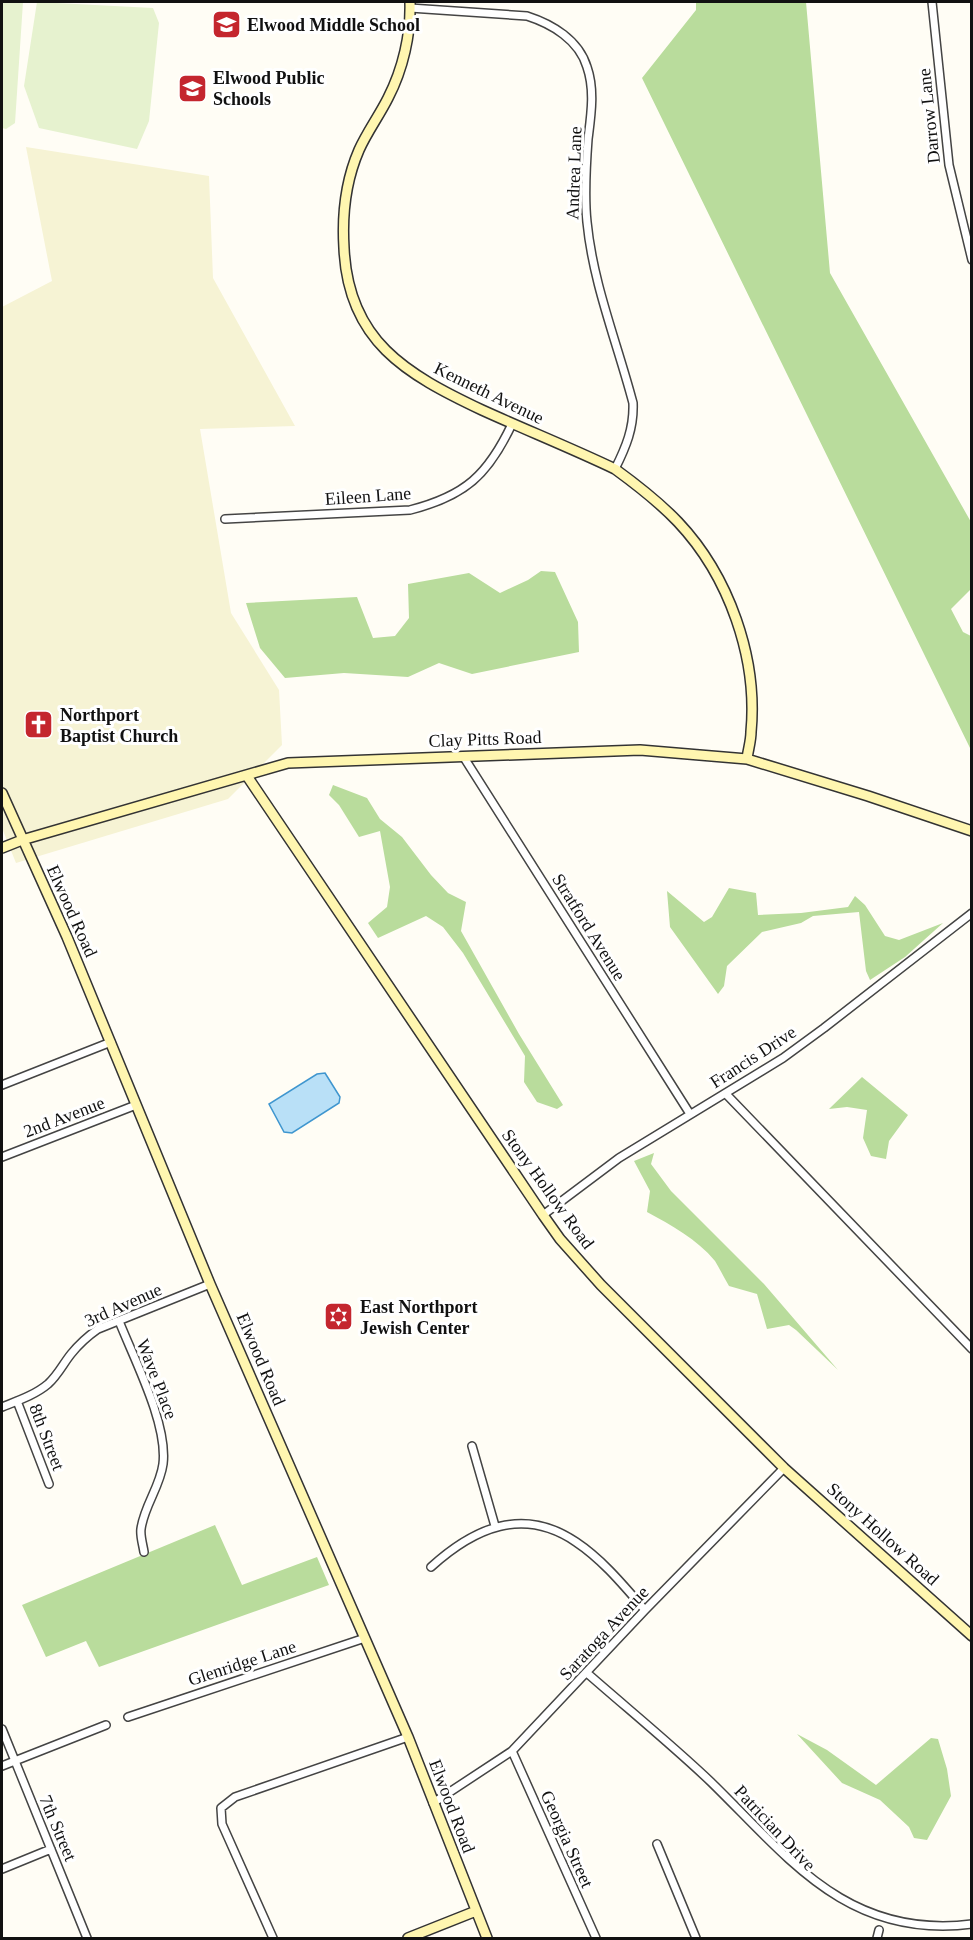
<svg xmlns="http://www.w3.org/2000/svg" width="973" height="1940" font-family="'Times New Roman',serif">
<rect width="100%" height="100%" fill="#fffdf5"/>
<path fill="#f6f3d4" d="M26 147 209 176 213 278 295 426 200 429 231 613 279 690 282 745 228 799 16 863 2 828V307L52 281Z"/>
<path fill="#b9dc9c" d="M696 2H806L830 273 971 522V589L951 609 963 632 971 636V750L642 78 696 10Z
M541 571 555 572 578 622 579 652 472 674 439 663 408 677 344 673 285 678 260 648 246 603 357 597 373 638 395 636 409 618 408 584 469 573 500 593 528 580Z
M333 785 367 798 380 819 402 837 431 875 448 893 466 902 461 931 519 1034 563 1105 557 1109 537 1102 524 1082 525 1056 463 953 443 927 426 916 378 938 368 923 387 907 390 887 380 831 359 837 339 805 329 795Z
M729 888 756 893 758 915 801 913 848 907 855 896 865 905 885 936 899 940 943 923 905 957 870 980 866 971 859 912 813 916 801 923 762 932 727 966 724 986 718 994 670 927 667 891 704 922 712 917Z
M862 1077 908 1115 889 1141 886 1159 871 1156 863 1138 867 1110 847 1107 829 1109Z
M654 1153 651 1164 671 1191 764 1284 838 1370 796 1330 789 1325 767 1329 757 1294 729 1286C724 1278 720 1269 715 1261 697 1239 671 1225 647 1212L650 1191 634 1161Z
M215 1525 242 1585 317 1557 329 1585 99 1667 86 1641 46 1657 22 1605Z
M797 1734 827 1750 876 1785 931 1738 938 1739 947 1769 951 1796 927 1840 914 1838 909 1827 880 1800 842 1783Z"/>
<path fill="#e6f2cf" d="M2 2H23L15 123 6 129 2 128Z
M37 2 153 8 159 23 149 121 137 149 39 128 24 86Z"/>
<path fill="#b9e0f7" stroke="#3f96cf" stroke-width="1.5" d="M325 1073 340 1097 339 1103 292 1133 284 1132 269 1104 317 1074Z"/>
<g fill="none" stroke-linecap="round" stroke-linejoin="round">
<defs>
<path id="street" d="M932 2 949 165 972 260
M410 8 527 16C552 24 579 40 587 67 595 90 591 115 588 139 586 166 584 195 587 222 593 284 617 342 633 403 634 428 626 447 615 469
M225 519 410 510C465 496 488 475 512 424
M463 756 690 1114
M2 1085 111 1042
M726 1094 972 1349
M2 1157 136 1105
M543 1215 619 1158 783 1058 824 1028 972 913
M119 1321C134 1359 168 1424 163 1464 160 1487 144 1506 141 1529 140 1536 143 1545 144 1552
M17 1401 49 1484
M2 1407C17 1401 35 1395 48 1384 58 1375 63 1364 71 1354 79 1344 88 1336 98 1329L210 1284
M472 1446 495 1526
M431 1567C474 1528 523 1506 576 1542 603 1560 624 1586 645 1610
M587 1673C628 1709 671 1744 711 1782 787 1856 847 1940 972 1924
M128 1717 365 1638
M2 1729 87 1938
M512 1751 596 1938
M2 1766 106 1725
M433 1803 512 1751 645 1610 784 1468
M657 1844 696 1938
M2 1869 51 1849
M273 1938 222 1824 221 1808 235 1797 408 1737
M877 1938 879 1930"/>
<path id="secondary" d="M410 2C411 34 403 69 388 98 379 116 367 132 359 150 346 180 342 216 344 248 348 341 406 374 482 410 526 430 571 448 615 469 637 485 659 502 678 522 729 576 758 658 751 732 751 741 748 750 747 759
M247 776 543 1215 560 1239 601 1285 784 1468 972 1636
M2 793 67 937 210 1284 408 1737 487 1938
M2 848 22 840 288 763 640 750 747 759 868 796 972 831
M408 1938 476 1911"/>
</defs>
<use href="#street" stroke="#444" stroke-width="10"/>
<use href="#secondary" stroke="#333" stroke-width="12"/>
<use href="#street" stroke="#fff" stroke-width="7"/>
<use href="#secondary" stroke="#fff6b0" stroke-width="9"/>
</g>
<defs>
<symbol id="school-square" viewBox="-11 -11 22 22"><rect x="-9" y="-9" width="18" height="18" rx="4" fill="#c4262e" stroke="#fff"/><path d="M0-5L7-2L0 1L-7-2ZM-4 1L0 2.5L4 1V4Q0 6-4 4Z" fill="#fff"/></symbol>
<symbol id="church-square" viewBox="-11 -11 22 22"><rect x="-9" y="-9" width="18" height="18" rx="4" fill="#c4262e" stroke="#fff"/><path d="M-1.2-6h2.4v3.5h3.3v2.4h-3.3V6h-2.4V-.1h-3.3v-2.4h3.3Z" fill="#fff"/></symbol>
<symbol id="synagogue-square" viewBox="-11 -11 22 22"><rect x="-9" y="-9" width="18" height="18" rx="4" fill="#c4262e" stroke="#fff"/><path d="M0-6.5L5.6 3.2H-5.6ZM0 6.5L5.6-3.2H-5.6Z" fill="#fff"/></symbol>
</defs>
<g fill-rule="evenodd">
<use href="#school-square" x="210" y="8" width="33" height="33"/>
<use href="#school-square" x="176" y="72" width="33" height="33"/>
<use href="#church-square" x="22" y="708" width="33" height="33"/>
<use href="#synagogue-square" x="322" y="1300" width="33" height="33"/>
</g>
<g text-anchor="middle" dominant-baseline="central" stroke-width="6" stroke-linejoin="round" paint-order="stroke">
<g font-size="18" font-weight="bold" fill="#111" stroke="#fff" text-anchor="start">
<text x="247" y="25">Elwood Middle School</text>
<text x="213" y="78">Elwood Public<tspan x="213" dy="21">Schools</tspan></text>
<text x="60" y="715">Northport<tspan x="60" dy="21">Baptist Church</tspan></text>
<text x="360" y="1307">East Northport<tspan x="360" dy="21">Jewish Center</tspan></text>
</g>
<g font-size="18" fill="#111" stroke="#fff">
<text transform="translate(929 116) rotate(-96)">Darrow Lane</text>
<text transform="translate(574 173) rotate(-88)">Andrea Lane</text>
<text transform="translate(489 393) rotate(26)">Kenneth Avenue</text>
<text transform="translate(368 496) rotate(-4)">Eileen Lane</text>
<text transform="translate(485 739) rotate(-2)">Clay Pitts Road</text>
<text transform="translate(72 911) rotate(66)">Elwood Road</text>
<text transform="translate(589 927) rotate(58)">Stratford Avenue</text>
<text transform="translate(753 1057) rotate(-33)">Francis Drive</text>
<text transform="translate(64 1117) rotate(-21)">2nd Avenue</text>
<text transform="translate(548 1189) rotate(54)">Stony Hollow Road</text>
<text transform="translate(123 1305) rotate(-24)">3rd Avenue</text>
<text transform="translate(261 1359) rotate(67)">Elwood Road</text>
<text transform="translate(157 1379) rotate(69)">Wave Place</text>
<text transform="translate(47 1437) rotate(69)">8th Street</text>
<text transform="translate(883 1534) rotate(42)">Stony Hollow Road</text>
<text transform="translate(604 1633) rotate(-47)">Saratoga Avenue</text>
<text transform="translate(242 1663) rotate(-18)">Glenridge Lane</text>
<text transform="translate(452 1806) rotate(69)">Elwood Road</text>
<text transform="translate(58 1828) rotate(67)">7th Street</text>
<text transform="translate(775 1828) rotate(47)">Patrician Drive</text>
<text transform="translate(567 1839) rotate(66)">Georgia Street</text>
</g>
</g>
<rect width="973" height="1940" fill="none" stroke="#111111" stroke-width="6"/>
</svg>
